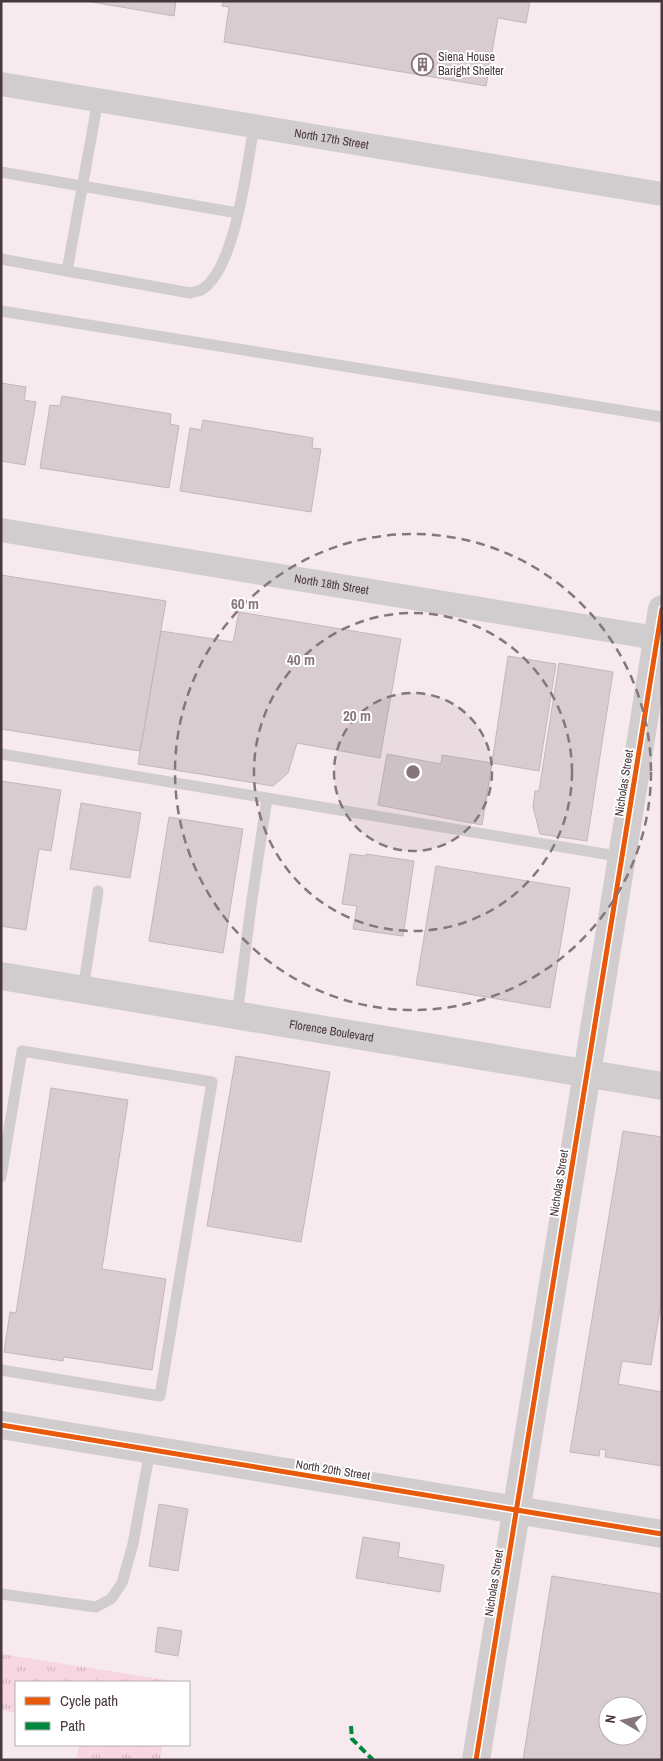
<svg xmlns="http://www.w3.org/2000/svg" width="663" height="1761" font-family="'Archivo Narrow',sans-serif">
<defs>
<pattern id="grass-tufts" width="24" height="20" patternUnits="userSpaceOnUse" patternTransform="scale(1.25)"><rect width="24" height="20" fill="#f7d5e1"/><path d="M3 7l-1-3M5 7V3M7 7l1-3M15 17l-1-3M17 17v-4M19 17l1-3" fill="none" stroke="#d5b7c2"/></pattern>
</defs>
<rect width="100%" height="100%" fill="#f7eaee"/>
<path fill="url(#grass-tufts)" d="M1 1654 173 1681 16 1682V1713L1 1710Z
M77 1745H162L160 1760H76L79 1745Z"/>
<path fill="#d9ccd0" stroke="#c4b7bb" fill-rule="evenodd" d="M86 1H176L174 16Z
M223 1H530L526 23 498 18 486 86 224 42 229 7 222 6Z
M1 383 26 387 24 400 36 402 25 465 1 461Z
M62 396 171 414 170 424 179 426 169 488 40 468 50 405 60 406Z
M203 420 313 438 312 448 321 449 311 512 180 491 190 428 201 430Z
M1 575 166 601 140 751 1 729Z
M239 612 401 639 380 758 297 743 288 773 273 786 138 764 161 631 233 642Z
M508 656 556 664 539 771 492 763Z
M559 663 613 672 587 841 540 834 533 807 535 791H539Z
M387 754 441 764 442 755 492 763 482 825 378 805Z
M1 781 61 790 51 851 39 849 26 930 1 926Z
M81 803 141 813 130 878 70 869Z
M169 817 243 829 223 953 149 941Z
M350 854 366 856V854L414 861 403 936 353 929 357 906 342 904Z
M436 866 570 888 550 1008 416 985Z
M236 1056 330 1072 301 1242 207 1226Z
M51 1088 128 1100 102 1269 166 1279 152 1370 64 1357 63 1361 4 1352 10 1312 16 1313Z
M623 1131 662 1137V1297L651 1365 622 1361 618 1384 662 1392V1466L605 1457 606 1450 600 1449 599 1456 570 1452Z
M159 1504 188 1509 178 1571 149 1566Z
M363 1537 400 1543 398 1557 444 1565 440 1592 356 1578Z
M552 1576 662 1594V1760H523ZM608 1706H638V1736H608Z
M158 1627 182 1631 178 1656 155 1652Z"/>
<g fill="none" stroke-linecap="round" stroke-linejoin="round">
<path stroke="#d1cccd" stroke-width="11" d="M98 100 67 271 190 293C193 292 198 291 201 290 236 270 247 164 254 126
M1 172 238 213
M1 259 67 271
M1 311 662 417
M1 754 623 857
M83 990 98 891
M237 1016 251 906 267 798
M1 1177 22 1051 212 1082 160 1396 1 1370
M1 1594 96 1607 111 1599 122 1583 133 1544 150 1450"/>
<g stroke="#d1cccd" stroke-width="24">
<path id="s1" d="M1 84 662 194"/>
<path id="s2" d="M1 530 662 639"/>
</g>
<g stroke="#d1cccd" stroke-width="28">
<path id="s3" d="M1 976 662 1086"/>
<path d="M1 1425 662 1534"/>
<path d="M476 1760 662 609"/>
</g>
<path stroke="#00873e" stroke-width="4" stroke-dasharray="8 4" stroke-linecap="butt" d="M351 1726 352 1739 373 1760"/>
<defs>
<path id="cycleway" d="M1 1425 662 1534
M476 1760 662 609"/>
</defs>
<use href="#cycleway" stroke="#fff" stroke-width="8"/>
<use href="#cycleway" stroke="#e8590c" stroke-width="5"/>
</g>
<circle cx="413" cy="772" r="79" fill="#85767b" fill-opacity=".12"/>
<g fill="none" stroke="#85767b" stroke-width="2.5" stroke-dasharray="9 6">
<circle cx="413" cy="772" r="79"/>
<circle cx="413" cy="772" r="159"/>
<circle cx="413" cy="772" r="238"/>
</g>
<defs>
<symbol id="building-ring" viewBox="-11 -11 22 22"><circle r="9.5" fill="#fff" stroke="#85767b" stroke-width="1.5"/><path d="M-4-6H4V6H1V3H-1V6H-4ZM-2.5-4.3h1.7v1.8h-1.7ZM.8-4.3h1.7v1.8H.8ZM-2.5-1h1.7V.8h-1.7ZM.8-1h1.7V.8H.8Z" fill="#85767b"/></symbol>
</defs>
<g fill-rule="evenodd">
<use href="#building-ring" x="410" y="52" width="25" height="25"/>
</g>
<g text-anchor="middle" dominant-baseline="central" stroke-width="4" stroke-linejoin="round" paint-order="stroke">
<g font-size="12" fill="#48373d" stroke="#fff" text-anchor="start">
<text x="438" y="57">Siena House<tspan x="438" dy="14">Baright Shelter</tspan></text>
</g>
<g font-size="12" fill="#48373d" stroke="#fff">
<text stroke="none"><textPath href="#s1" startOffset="335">North 17th Street</textPath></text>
<text stroke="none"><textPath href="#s2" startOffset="335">North 18th Street</textPath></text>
<text transform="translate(624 783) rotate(-81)">Nicholas Street</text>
<text stroke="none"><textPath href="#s3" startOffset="335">Florence Boulevard</textPath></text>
<text transform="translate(559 1183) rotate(-81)">Nicholas Street</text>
<text transform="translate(333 1470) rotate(9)">North 20th Street</text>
<text transform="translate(494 1583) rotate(-81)">Nicholas Street</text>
</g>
</g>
<circle cx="413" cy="772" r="8" fill="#85767b" stroke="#fff" stroke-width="2.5"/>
<g font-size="15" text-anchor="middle" font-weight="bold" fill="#85767b" stroke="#fff" stroke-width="4" stroke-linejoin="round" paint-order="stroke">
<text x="245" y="609">60 m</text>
<text x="301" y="665">40 m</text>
<text x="357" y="721">20 m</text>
</g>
<rect width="663" height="1761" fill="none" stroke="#48373d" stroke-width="5"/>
<rect x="15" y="1681" width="175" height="65" fill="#ffffff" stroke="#b6afb1"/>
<rect x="25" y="1697" width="25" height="8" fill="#e8590c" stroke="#b6afb1"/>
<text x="60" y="1706" font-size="15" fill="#48373d">Cycle path</text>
<rect x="25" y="1722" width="25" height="8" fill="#00873e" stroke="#b6afb1"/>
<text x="60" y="1731" font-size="15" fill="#48373d">Path</text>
<g transform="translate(623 1721) rotate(279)"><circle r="24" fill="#ffffff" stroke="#b6afb1"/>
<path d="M0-4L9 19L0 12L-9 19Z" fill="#85767b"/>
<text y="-8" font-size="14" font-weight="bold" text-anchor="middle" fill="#48373d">N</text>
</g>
</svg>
